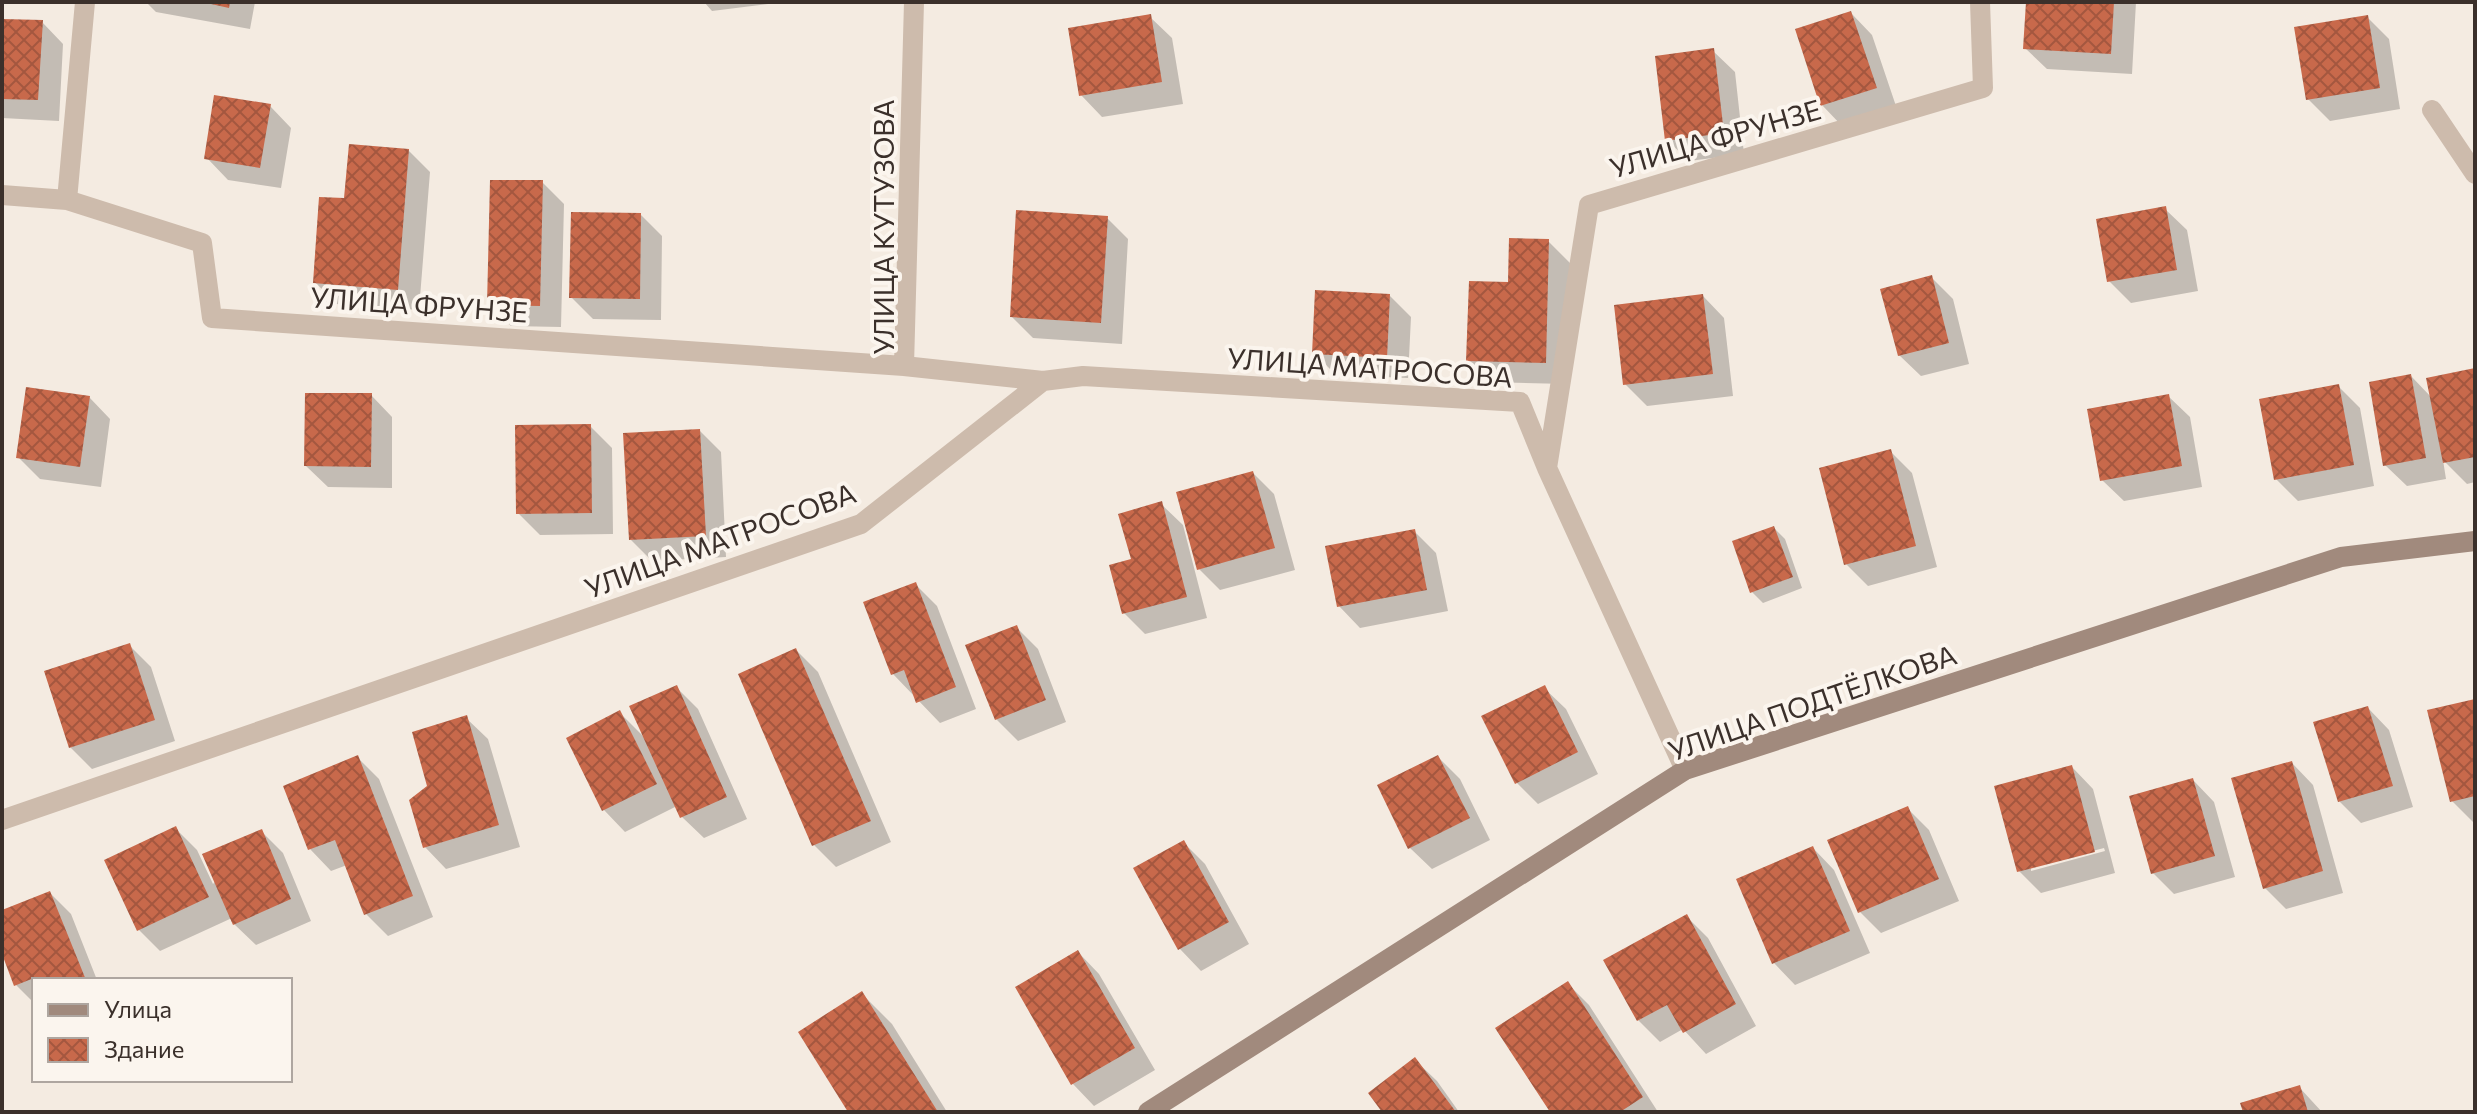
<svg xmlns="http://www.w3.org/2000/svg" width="2477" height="1114" font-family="Commissioner,sans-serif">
<defs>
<pattern id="building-cross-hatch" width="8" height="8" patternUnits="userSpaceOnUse" patternTransform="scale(2)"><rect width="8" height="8" fill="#c8694b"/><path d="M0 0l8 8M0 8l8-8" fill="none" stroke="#a4573f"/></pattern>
</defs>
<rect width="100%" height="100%" fill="#f4ebe1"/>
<path fill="#0003" fill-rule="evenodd" d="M146 2H255L250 29 156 12Z
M704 2H784L712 11Z
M2028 2H2136L2132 74 2047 69 2025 48Z
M1851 13 1872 35 1897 109 1843 127 1822 105Z
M1150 17 1172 38 1183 104 1102 117 1081 95Z
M2367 17 2389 39 2400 109 2330 121 2308 99Z
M2 21 42 22 63 44 59 121 2 118Z
M1713 51 1735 72 1744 154 1689 161 1667 140Z
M270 106 291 128 281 188 228 180 207 158Z
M409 151 430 172 419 310 336 304 315 282Z
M542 182 564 204 561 327 511 326 489 304Z
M2165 209 2187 230 2198 291 2131 303 2109 281Z
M641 215 662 236 661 320 593 319 571 297Z
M1107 218 1128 239 1122 344 1033 338 1012 317Z
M1548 241 1570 263 1567 384 1490 382 1468 361 1510 284Z
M1932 278 1953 299 1969 364 1921 376 1899 355Z
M1389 295 1411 317 1408 378 1336 375 1314 353Z
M1703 296 1724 318 1733 396 1647 406 1625 384Z
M2475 370V482L2467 484 2443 460 2446 479 2407 486 2385 465 2411 376 2432 398Z
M2338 386 2360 408 2374 486 2298 501 2276 479Z
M371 395 392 417V488L328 487 306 466Z
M2168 396 2190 417 2202 487 2124 501 2102 480Z
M89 397 110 419 101 487 40 479 18 457Z
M590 426 612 448 613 534 540 535 518 513Z
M700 431 721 452 726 557 652 561 631 540Z
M1890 451 1912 473 1937 567 1868 586 1846 564Z
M1253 473 1274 494 1295 570 1220 590 1199 569Z
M1161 504 1183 525 1207 618 1145 634 1124 613 1133 561Z
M1774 528 1785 539 1802 588 1763 603 1752 592Z
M1414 531 1436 553 1448 611 1360 628 1339 606Z
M915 584 937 606 976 709 940 723 893 674Z
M1016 627 1038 649 1066 722 1018 741 996 719Z
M129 645 151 667 175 741 92 769 70 747Z
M796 650 818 672 891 842 836 867 814 845Z
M676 687 698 709 747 819 704 838 682 817 677 806 625 832 604 810 620 713 646 739Z
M1544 688 1566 709 1598 774 1538 804 1516 782Z
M2475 701V822H2473L2452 801Z
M2368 708 2389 730 2413 807 2361 823 2339 801Z
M466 718 488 739 520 847 446 869 425 847 430 787Z
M1438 757 1460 779 1490 840 1432 869 1410 848Z
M358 758 379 779 433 917 388 936 366 914 347 865 331 871 310 849Z
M2292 763 2313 785 2343 893 2286 909 2264 887Z
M2072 767 2093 789 2115 873 2041 893 2019 871ZM2104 848 2105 851 2031 871V867Z
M2193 780 2214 802 2235 877 2174 894 2153 873Z
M1908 809 1929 830 1959 901 1881 933 1860 912Z
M176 829 197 850 213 884 261 831 283 853 311 921 256 945 234 924 232 918 160 951 139 930Z
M1184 843 1205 864 1249 944 1201 971 1180 949Z
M1813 848 1834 870 1870 953 1795 985 1774 963Z
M50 893 71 914 97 980H34V1003L16 985 2 949V912Z
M1687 917 1708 938 1756 1026 1706 1054 1683 1029 1660 1042 1638 1020Z
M1078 952 1099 974 1155 1070 1094 1106 1073 1084 1018 988Z
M1568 984 1589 1005 1658 1112H1552Z
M862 994 892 1024 947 1112H850Z
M1415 1060 1437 1081 1459 1112H1385Z
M2299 1087 2322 1112H2245Z"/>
<path fill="url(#building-cross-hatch)" d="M202 2H230L229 8Z
M2026 2H2114L2111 54 2023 49Z
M1851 11 1877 88 1820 106 1795 29Z
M1151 14 1162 82 1079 96 1068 28Z
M2368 15 2380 88 2306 100 2294 27Z
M2 19 43 20 38 100 2 99Z
M1714 48 1724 133 1665 141 1655 56Z
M214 95 271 104 260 168 204 159Z
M349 144 409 149 398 290 313 283 319 197 344 198Z
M490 180H543L540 306 487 305Z
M2166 206 2177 270 2107 282 2096 219Z
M1016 210 1108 216 1101 323 1010 317Z
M571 212 641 213 640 299 569 298Z
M1509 238 1549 239 1546 363 1466 361 1469 281 1508 282Z
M1932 275 1949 343 1898 356 1880 289Z
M1315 290 1390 294 1387 358 1312 354Z
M1703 294 1713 374 1623 385 1614 305Z
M2475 368V457L2443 463 2426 378Z
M2411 374 2426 458 2383 466 2369 382Z
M2339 384 2354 465 2274 480 2259 399Z
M26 387 90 396 80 467 16 458Z
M305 393H372L371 467 304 466Z
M2169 394 2182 466 2100 481 2087 409Z
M591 424 592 513 516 514 515 425Z
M700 429 706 536 629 540 623 433Z
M1891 449 1916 546 1844 565 1819 468Z
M1253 471 1275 548 1197 570 1176 492Z
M1162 501 1187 597 1122 614 1109 565 1131 559 1118 514Z
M1774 526 1793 577 1750 593 1732 541Z
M1415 529 1427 590 1337 607 1325 546Z
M916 582 956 687 916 703 904 670 891 675 863 602Z
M1017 625 1046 700 995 720 965 645Z
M130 643 155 720 69 748 44 671Z
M796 648 871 821 812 846 738 674Z
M677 685 727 797 680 818 629 706Z
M1545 685 1578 752 1515 784 1481 716Z
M2475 699V796L2450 802 2427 710Z
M2368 706 2393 786 2338 802 2313 722Z
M620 710 657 784 602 811 566 738Z
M467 715 499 825 423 848 409 800 427 786 412 732Z
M358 755 413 896 364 915 335 840 308 850 283 786Z
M1438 755 1470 818 1408 849 1377 785Z
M2292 761 2323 871 2263 889 2231 778Z
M2072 765 2095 852 2017 872 1994 786Z
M2193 778 2215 856 2151 874 2129 796Z
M1908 806 1939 879 1858 913 1827 840Z
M176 826 209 897 137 931 104 860Z
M262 829 291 899 233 925 202 854Z
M1184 840 1229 922 1178 950 1133 868Z
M1813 846 1850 931 1772 964 1736 879Z
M50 891 86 980H35L34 978 14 986 2 954V910Z
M1687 914 1736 1004 1683 1033 1667 1005 1637 1021 1603 960Z
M1078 950 1135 1048 1071 1085 1015 987Z
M1568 981 1643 1097 1620 1112H1550L1495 1028Z
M862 991 938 1112H848L798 1032Z
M1415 1057 1456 1112H1382L1368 1093Z
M2300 1085 2308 1112H2243L2240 1103Z"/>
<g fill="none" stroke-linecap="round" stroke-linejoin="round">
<path stroke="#cdbbac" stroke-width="20" d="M914 2 904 366 1043 381
M2432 110 2475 174
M2 195 67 200 202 243 212 318 904 366
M67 200 85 2
M1547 468 1589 205 1983 88 1980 2
M2 820 861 524 1043 381 1083 376 1520 402 1547 468 1685 770"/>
<path stroke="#a18a7d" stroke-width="20" d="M1148 1112 1685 770 2341 557 2475 541"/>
</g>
<g text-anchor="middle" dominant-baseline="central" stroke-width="8" stroke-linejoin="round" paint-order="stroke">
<g font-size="28" fill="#3b302b" stroke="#fbf5ee">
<text transform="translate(1715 138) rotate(-16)">УЛИЦА ФРУНЗЕ</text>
<text transform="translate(883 227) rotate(-90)">УЛИЦА КУТУЗОВА</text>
<text transform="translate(419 304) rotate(4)">УЛИЦА ФРУНЗЕ</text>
<text transform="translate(1370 367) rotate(4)">УЛИЦА МАТРОСОВА</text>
<text transform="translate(720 540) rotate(-20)">УЛИЦА МАТРОСОВА</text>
<text transform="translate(1812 702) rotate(-19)">УЛИЦА ПОДТЁЛКОВА</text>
</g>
</g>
<rect width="2477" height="1114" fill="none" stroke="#3b302b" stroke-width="8"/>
<rect x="32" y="978" width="260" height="104" fill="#fbf5ee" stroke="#aea6a0" stroke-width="2"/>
<rect x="48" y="1004" width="40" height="12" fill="#a18a7d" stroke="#aea6a0" stroke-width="2"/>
<text x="104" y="1018" font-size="24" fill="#3b302b">Улица</text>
<rect x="48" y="1038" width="40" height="24" fill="url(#building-cross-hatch)" stroke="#aea6a0" stroke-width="2"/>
<text x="104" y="1058" font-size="24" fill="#3b302b">Здание</text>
</svg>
